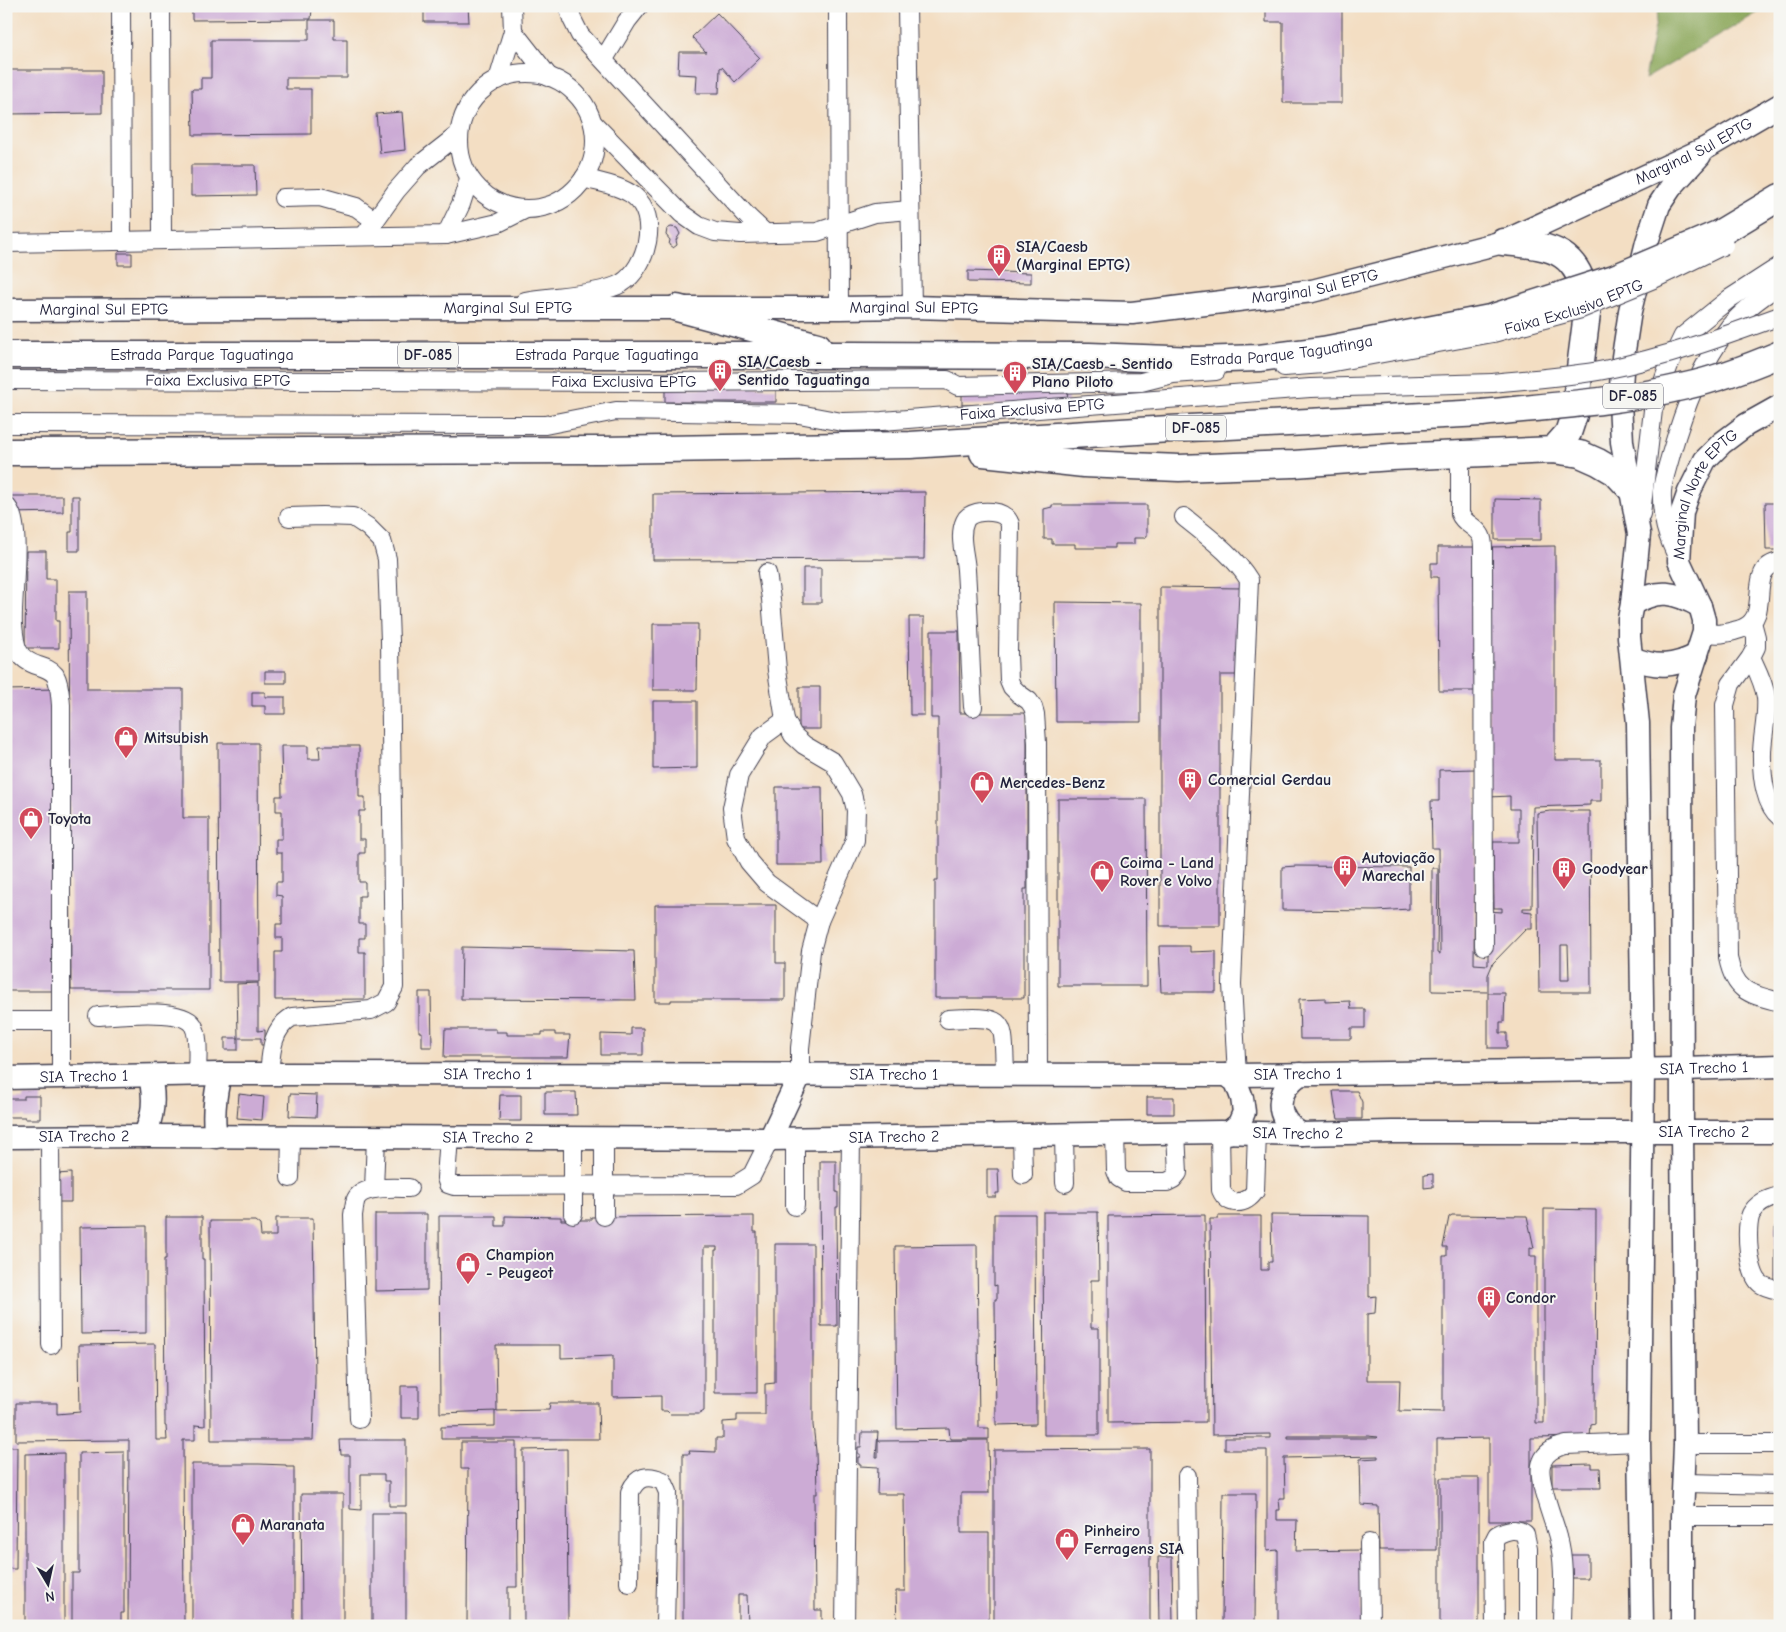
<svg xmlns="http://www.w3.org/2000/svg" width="1786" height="1632" font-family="'Comic Neue',sans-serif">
<rect width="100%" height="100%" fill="#f6f6f2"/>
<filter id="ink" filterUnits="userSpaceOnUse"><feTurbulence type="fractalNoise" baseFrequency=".02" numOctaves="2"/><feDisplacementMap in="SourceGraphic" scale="10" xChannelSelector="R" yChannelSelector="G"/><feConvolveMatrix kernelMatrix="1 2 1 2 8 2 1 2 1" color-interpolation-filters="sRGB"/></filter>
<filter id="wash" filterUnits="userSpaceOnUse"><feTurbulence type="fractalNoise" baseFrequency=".0096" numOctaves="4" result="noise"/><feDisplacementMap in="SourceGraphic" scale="20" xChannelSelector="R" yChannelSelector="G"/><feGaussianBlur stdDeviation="1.12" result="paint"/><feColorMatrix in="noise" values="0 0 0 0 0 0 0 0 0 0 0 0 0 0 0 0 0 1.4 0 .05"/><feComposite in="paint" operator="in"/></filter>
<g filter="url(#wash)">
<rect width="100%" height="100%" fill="#f3dec3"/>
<path fill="#8aa658" stroke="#56644a" d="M1659 6H1769L1645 79Z"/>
<g id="blocks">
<path fill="#ccabd5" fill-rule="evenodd" d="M192 6H312V9L311 19 192 20Z
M424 6H468L469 22H424Z
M1266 6H1342V103H1283V22H1266Z
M717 13 760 58 735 82 722 67 720 68 719 93H696L697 75 678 74 679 52H706L692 37Z
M309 20H334V39H347V78H286V89H311V134L193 135 192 89H201V78H211V40H309Z
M6 70H102V113L6 114Z
M402 112 405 150 380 153 376 114Z
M191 165H255L256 195 191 196Z
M671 227 677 228 680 234 676 240 677 245 673 248 669 245 670 240 666 235 667 229Z
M118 253H132V265H118Z
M968 271 1031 273V283L968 282Z
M1067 386 1068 403 962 405V389Z
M665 388H776V402H665Z
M925 492 924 559 653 560V494Z
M6 496H63V512L6 513Z
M72 496H79V551H69V532H72Z
M1495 499 1541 500V540H1495Z
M1765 503H1780V550H1766Z
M1052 505H1147V536L1145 537V538H1134V544H1114V548H1075V544H1052V539H1044V509L1052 507Z
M1555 546V760H1601V801H1590V805L1533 807 1532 908H1523V911L1532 912V929H1526L1493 963 1488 975V992L1432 991V868H1438L1437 953 1440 954 1439 848H1432L1431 801H1439V770L1475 769 1477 832H1475L1474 964 1488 965V911L1502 912V908H1494L1493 842H1519V809H1510V796L1489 797 1487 547Z
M1438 547H1479V691H1439L1438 577H1431V563H1438Z
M26 551H46V579H56V621H59V648H25Z
M803 568H821V603H803Z
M1160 587 1243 588V675H1220V926H1160Z
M69 591H87V689H183V818H209V990H71Z
M1055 602 1141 603V722H1056Z
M909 617H924V715H910Z
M653 624H698L697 690H653Z
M931 631H959L960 713H1027V889H1024V998H935V881H938V718H931Z
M265 671H286V683H265Z
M799 687H820V729H799Z
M57 689 56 991H6V690Z
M252 692H265V697H285V714H265V706H252Z
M653 701H697V768L653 769Z
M218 743H258L259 982H219Z
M281 746H308V759H320L319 746H359V797H365V811H359V839H365V853H359V882H365V896H359V924H365V938H359V952H365V999L275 1000V952H282V938H276V924H282V896L276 895V882H282V853H276V839H282V811H276V796H282Z
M776 787H822L823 865H776Z
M1058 799H1146L1147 986H1058Z
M1550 811H1590L1591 992H1539L1537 813ZM1561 945H1568L1569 980H1561Z
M1296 866 1409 867V909L1377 911 1282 910V867Z
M655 905H776V963H785V1000H671V1002H655Z
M1159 946H1190V952L1216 951V992H1161Z
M462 947 634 951 636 1000 461 999Z
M258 983V1031L265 1030V1045H261V1038H238V1050H225V1038H238L237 984Z
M419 992H431L432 1047H422V1032H419Z
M1488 993H1505L1504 1022H1500V1033H1507V1048H1488Z
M1325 998V1002L1350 1001 1351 1009H1365V1028H1351V1039H1300L1299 999Z
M631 1028H643V1055H601V1034L631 1035Z
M445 1029H496V1032H507V1035H542V1032H555V1035H570L568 1057H444Z
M1333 1091H1357L1362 1102V1119H1338L1335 1106Z
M545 1092H576L577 1115H545Z
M239 1094 264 1097 262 1120 237 1118Z
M290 1094 317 1095 316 1117 289 1116Z
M500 1095H521V1121H499Z
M24 1096H40V1119H25V1117H6V1099H24Z
M1147 1097H1174V1114H1147Z
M820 1161H836V1192H838V1207H836L837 1326H821Z
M987 1169H998L999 1193H996V1197H987Z
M71 1173V1202H57V1174Z
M1433 1174V1187L1424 1188V1175Z
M1544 1209 1596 1210 1595 1424 1591 1425 1590 1437 1531 1438V1521H1489V1438L1437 1439V1550H1379L1378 1506 1361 1505 1360 1459 1378 1458V1456L1284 1458 1285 1498H1279L1280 1510H1277V1520H1297L1296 1551 1362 1550V1620L1361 1626H1278V1550L1267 1551V1450H1225V1438H1270V1434L1212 1435 1210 1219H1218V1216H1261V1270H1268V1262H1272L1271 1215 1369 1216V1297L1376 1296 1375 1313 1367 1314V1380H1400L1399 1411 1443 1412V1256H1447V1247H1443L1449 1217 1452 1215 1527 1216 1534 1248 1530 1247V1256H1536V1423H1544ZM1288 1436H1368L1378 1437 1377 1438H1288Z
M1043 1212H1098L1099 1280H1091V1328H1099V1435H1044Z
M375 1214H427V1290L375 1291Z
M994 1214H1035L1036 1424 996 1425 995 1299H997V1285L994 1286Z
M1205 1215 1206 1422 1108 1423V1216Z
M439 1216H496V1226H505V1216L561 1217V1220H591V1217L754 1216V1232H757V1393H715V1250H717V1247H704V1411L699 1414H670L667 1411H661V1396L613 1397V1356L561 1358V1345H496L497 1411 440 1413Z
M166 1217H202V1259H204L205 1426 195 1425V1440H183L184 1626H128L129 1440 16 1441V1403H57V1414L80 1412 79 1345 155 1344 156 1440H167L166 1426H165L164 1259H166Z
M276 1218H313L315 1381 313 1440H211L210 1221H255L260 1225 261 1236H276Z
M146 1226V1333L81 1334 80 1227Z
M1775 1227H1780V1281H1775Z
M775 1244H813V1425L816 1451 817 1494H814L815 1610H822V1626H748L747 1595H738V1626H683V1454H690L689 1451 716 1452V1438H723V1422L737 1421V1415H765V1384L775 1383Z
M977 1245 979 1428H989V1439H950L949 1428 897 1429 895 1246Z
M401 1386H419V1418H401Z
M550 1403H598L599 1439H441V1427L495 1426V1411L549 1410Z
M6 1412H8V1447H17L16 1569H6Z
M862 1432H878L876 1457H878V1441L988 1440 989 1493H961V1533H989V1626H897L896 1591H905L904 1494H877L878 1467 860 1466V1464H858V1457H860V1454H858V1447H861Z
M340 1440H406V1506H389V1481H384V1474H361V1510L350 1509V1455H341Z
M461 1442H516L517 1587H508V1626H467L468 1469H461Z
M567 1449 568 1626H524L523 1450Z
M1150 1449V1626H994V1450Z
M124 1452V1613H121V1626H72V1573H79V1453Z
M64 1453V1626H25V1454Z
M192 1464H259L286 1465V1467H294V1626H192Z
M1592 1464V1468H1600L1601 1488H1593V1487H1552V1465Z
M1440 1478H1479V1626H1440Z
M1223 1493H1256L1255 1626H1222Z
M301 1494H343V1626H302Z
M372 1513H406V1626H372Z
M1569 1555H1588V1578H1568Z
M1158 1557H1172L1173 1626H1159Z"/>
</g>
</g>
<g filter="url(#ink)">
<use href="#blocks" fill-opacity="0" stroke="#413e4f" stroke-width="1"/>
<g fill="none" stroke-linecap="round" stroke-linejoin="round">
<defs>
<g id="minor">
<path d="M121 6 122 241"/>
<path d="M161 6 162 240"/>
<path d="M568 6 572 19 580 35 749 218 765 233"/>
<path d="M838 6 839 308"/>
<path d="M907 6 912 307"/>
<path d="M513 31 549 77"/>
<path d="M604 59 627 21 639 6"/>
<circle cx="527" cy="141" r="68"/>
<path d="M498 80 513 31 512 6"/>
<path d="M593 123 682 214 699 226 715 232 740 234 817 232 875 213 910 210"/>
<path d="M283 198 320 197 356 207 374 220"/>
<path d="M446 235 461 204 469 179"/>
<path d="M364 236 396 191 418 166 459 134"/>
<path d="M6 243 446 235 498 223 524 210"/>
<path d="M525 301C550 296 602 295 622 283 647 267 660 217 634 196 621 186 601 183 584 178"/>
<path d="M1284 367 1323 364 1493 333"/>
<path id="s1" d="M6 380 659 382 947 380 958 386 1141 382 1173 374 1216 371"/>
<path id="s2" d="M6 424 545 425 616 411 799 414 842 422 882 421 1310 388 1493 383"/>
<path d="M1460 454V514C1464 524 1476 526 1481 536 1483 540 1483 545 1483 549L1484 946"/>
<path d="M6 506C24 520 11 600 13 625 15 646 16 659 39 666 45 668 51 670 55 675 60 684 60 695 61 705V1077"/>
<path d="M1641 514 1653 410 1669 365 1683 336 1729 299 1780 266"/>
<path d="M1184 517C1207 536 1233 554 1249 580L1232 984 1237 1075"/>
<path d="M1679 560C1667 537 1661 517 1662 491 1663 479 1668 466 1671 454 1684 409 1701 363 1730 326 1744 309 1761 297 1780 285"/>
<path d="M767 573 771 599 777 670 785 720 793 735 804 745 833 762 852 794 856 810 855 840 819 921 811 951 800 1048V1075"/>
<path d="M1752 622 1756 637V647L1751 657 1731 684 1725 705 1728 958C1735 992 1749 994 1780 1002"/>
<path d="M1704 632C1715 635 1722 634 1734 631 1737 630 1742 629 1745 627 1772 614 1745 567 1780 562"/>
<path d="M1751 657C1757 670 1764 683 1766 697 1768 718 1761 739 1762 759 1762 777 1765 805 1780 817"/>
<path d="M973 707C970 661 969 615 966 570 965 554 958 536 965 521 969 512 984 511 992 512 1001 513 1007 516 1010 524L1008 654 1009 680 1012 687 1019 694 1029 701 1033 707 1035 714 1037 743 1038 1074"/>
<path d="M785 720 763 736 739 775 732 808 736 838 749 862 767 883 819 921"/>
<path d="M98 1016C118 1015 181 1007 193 1025 200 1036 197 1063 197 1076"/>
<path d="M948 1019C1008 1016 1003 1017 1005 1075"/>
<path d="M6 1021H61"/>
<path d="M269 1075C271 1054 271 1029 292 1017L371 1010 386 1002 394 987 390 641 387 559 382 541 368 527 353 517 322 516 289 517"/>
<path d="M1220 1132 1221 1190C1228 1207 1246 1205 1255 1191L1257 1133"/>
<path d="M1115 1133 1116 1171 1119 1178 1126 1182H1167L1173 1179 1178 1173 1176 1133"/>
<path d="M1022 1135 1023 1175"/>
<path d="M1064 1135 1065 1183"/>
<path d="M50 1137 51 1345"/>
<path d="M449 1137 446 1178 448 1184 454 1186 736 1185 752 1175 770 1139"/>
<path d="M573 1138V1214"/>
<path d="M795 1138V1206"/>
<path d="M290 1178 291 1137"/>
<path d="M374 1189 376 1137"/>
<path d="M1780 1196C1769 1198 1757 1203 1751 1214 1745 1228 1748 1275 1761 1284 1766 1288 1774 1289 1780 1290"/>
<path d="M604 1216V1138"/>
<path d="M359 1419 353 1215C354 1210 354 1204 356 1199 363 1185 395 1188 409 1188"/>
<path d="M1685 1444H1780"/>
<path d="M1187 1476 1189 1626"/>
<path d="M1684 1483 1780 1485"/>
<path d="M1682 1516H1779"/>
<path d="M1369 1543 1370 1626"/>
<path d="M629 1583 630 1492C637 1476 648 1474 663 1481L668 1492 665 1626"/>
<path d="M845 1626 851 1138"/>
<path d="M1495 1626 1494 1541 1497 1535C1507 1530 1516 1527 1525 1534L1528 1548V1626"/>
<path d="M1562 1626C1562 1597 1566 1565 1558 1537 1554 1520 1535 1477 1542 1462 1546 1451 1556 1447 1566 1445L1639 1442"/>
</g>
<g id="major">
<path id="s3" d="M6 310 482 308H839L912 307 1132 313 1312 291 1503 242 1706 148 1780 105"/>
<path d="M1632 604C1659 588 1674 592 1700 606"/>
<path d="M1632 658C1657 668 1673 667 1697 655"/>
<path d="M1300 1074C1275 1092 1273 1117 1301 1134"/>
<path d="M1227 1075 1236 1082 1242 1098 1244 1112 1239 1124 1228 1133"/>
<path id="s4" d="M6 1078 220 1074 1237 1075 1683 1069 1780 1066"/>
<path d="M144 1136C154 1116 155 1098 150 1077"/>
<path id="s5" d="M6 1137 144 1136 770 1139 1220 1132 1301 1134 1392 1132H1780"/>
<path d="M216 1137C212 1115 215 1095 220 1074"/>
<path d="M770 1139 800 1075"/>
<path d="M1642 1626 1639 1442 1643 1069 1638 723 1629 637V619L1632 604 1639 534 1622 442 1620 402 1623 357 1630 311 1647 242 1659 205 1671 187 1700 155"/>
<path id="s6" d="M1682 1626V1516L1685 1444 1682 1133 1681 728 1684 695 1704 632V620L1700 606 1679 561 1682 512 1689 492 1705 460 1722 443 1746 425 1780 406"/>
</g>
<g id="highway">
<path d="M1720 233 1780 197"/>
<path d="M1503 242C1554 247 1578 248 1588 306L1574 415 1568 433 1553 450"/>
<path d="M677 308 818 346"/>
<path id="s7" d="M6 355H850L1089 356 1197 360 1259 358 1323 350 1490 318"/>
<path d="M6 452 602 450 910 445 1170 429 1482 413"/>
<path d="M983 453 1084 464 1179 468 1294 464 1392 457 1553 450 1580 454 1598 462 1615 472 1631 489"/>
</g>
</defs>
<use href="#minor" stroke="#413e4f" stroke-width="20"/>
<use href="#major" stroke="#413e4f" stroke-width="25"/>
<use href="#highway" stroke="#413e4f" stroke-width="29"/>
<use href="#minor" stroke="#fff" stroke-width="18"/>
<use href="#major" stroke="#fff" stroke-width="22"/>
<use href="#highway" stroke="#fff" stroke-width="26"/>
<defs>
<g id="minor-bridge">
<path id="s8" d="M1493 333 1581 309 1656 278 1724 245"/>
<path d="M1493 383C1529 379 1567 377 1604 370 1664 358 1722 337 1780 316"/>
</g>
<path id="highway-bridge" d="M1490 318 1614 278 1720 233
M1482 413C1549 406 1619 402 1686 386 1718 379 1749 367 1780 354"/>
</defs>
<use href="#minor-bridge" stroke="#413e4f" stroke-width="20" stroke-linecap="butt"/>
<use href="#highway-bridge" stroke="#413e4f" stroke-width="29" stroke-linecap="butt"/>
<use href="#minor-bridge" stroke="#fff" stroke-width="18"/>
<use href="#highway-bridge" stroke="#fff" stroke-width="26"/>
</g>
</g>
<defs>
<symbol id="building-pin" viewBox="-11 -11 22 30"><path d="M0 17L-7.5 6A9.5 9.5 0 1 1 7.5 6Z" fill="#d1495b" stroke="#f6f6f2"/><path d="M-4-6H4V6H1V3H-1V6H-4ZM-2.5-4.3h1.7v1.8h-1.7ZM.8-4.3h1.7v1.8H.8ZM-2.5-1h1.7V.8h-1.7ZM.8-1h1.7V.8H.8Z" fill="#fff"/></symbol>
<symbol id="shop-pin" viewBox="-11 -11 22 30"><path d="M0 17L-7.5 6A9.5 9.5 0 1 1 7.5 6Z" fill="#d1495b" stroke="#f6f6f2"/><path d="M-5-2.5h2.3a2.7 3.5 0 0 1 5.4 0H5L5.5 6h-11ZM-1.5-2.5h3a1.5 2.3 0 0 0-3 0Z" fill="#fff"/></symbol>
</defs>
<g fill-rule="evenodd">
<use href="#building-pin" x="985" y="242" width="28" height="38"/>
<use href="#building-pin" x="706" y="357" width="28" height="38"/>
<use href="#building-pin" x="1001" y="359" width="28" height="38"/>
<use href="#shop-pin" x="112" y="724" width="28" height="38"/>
<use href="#building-pin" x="1176" y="766" width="28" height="38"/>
<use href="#shop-pin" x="968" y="769" width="28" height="38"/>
<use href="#shop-pin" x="17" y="805" width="28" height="38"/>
<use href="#building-pin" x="1331" y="853" width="28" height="38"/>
<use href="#building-pin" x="1550" y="855" width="28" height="38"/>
<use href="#shop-pin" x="1088" y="858" width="28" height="38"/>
<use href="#shop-pin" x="454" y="1250" width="28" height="38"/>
<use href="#building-pin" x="1475" y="1284" width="28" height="38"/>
<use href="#shop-pin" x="229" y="1511" width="28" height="38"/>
<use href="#shop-pin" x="1053" y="1526" width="28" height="38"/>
</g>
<g text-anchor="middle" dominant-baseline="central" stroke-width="4" stroke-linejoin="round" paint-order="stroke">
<g fill="#f6f6f2" stroke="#626272" stroke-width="1">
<rect x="398" y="342.5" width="60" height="25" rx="4"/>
<rect x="1603" y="383.5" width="60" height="25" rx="4"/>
<rect x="1166" y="415.5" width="60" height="25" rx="4"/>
</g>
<g font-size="15" font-weight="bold" fill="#22223b">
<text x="428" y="355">DF-085</text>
<text x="1633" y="396">DF-085</text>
<text x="1196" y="428">DF-085</text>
</g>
<g font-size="16" fill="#22223b" stroke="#f6f6f2">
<text stroke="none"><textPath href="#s3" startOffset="1716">Marginal Sul EPTG</textPath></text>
<text stroke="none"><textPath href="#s3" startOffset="1311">Marginal Sul EPTG</textPath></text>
<text stroke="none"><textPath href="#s8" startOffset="85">Faixa Exclusiva EPTG</textPath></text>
<text stroke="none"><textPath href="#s3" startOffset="502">Marginal Sul EPTG</textPath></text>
<text stroke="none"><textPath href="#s3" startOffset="908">Marginal Sul EPTG</textPath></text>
<text stroke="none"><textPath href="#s3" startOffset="98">Marginal Sul EPTG</textPath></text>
<text stroke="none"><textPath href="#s7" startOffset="1276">Estrada Parque Taguatinga</textPath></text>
<text stroke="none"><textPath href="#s7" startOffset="196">Estrada Parque Taguatinga</textPath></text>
<text stroke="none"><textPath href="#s7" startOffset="601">Estrada Parque Taguatinga</textPath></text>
<text stroke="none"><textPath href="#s1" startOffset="212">Faixa Exclusiva EPTG</textPath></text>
<text stroke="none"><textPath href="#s1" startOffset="618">Faixa Exclusiva EPTG</textPath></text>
<text stroke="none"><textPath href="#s2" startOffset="1029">Faixa Exclusiva EPTG</textPath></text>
<text stroke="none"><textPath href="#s6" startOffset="1148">Marginal Norte EPTG</textPath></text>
<text stroke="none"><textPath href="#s4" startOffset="1698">SIA Trecho 1</textPath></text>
<text stroke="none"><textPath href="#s4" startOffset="1292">SIA Trecho 1</textPath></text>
<text stroke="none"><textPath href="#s4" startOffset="482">SIA Trecho 1</textPath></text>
<text stroke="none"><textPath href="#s4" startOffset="888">SIA Trecho 1</textPath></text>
<text stroke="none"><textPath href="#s4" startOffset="78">SIA Trecho 1</textPath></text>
<text stroke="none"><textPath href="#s5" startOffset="1698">SIA Trecho 2</textPath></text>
<text stroke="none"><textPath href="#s5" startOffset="1292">SIA Trecho 2</textPath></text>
<text stroke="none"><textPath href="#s5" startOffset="78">SIA Trecho 2</textPath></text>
<text stroke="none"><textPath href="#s5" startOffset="482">SIA Trecho 2</textPath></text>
<text stroke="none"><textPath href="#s5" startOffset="888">SIA Trecho 2</textPath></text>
</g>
<g font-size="16" font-weight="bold" fill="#22223b" stroke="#f6f6f2" text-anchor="start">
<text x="1016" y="247">SIA/Caesb<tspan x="1016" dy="18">(Marginal EPTG)</tspan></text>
<text x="738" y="362">SIA/Caesb -<tspan x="738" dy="18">Sentido Taguatinga</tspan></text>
<text x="1032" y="364">SIA/Caesb - Sentido<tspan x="1032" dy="18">Plano Piloto</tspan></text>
<text x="144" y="738">Mitsubish</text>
<text x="1208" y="780">Comercial Gerdau</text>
<text x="1000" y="783">Mercedes-Benz</text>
<text x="48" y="819">Toyota</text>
<text x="1362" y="858">Autoviação<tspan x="1362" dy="18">Marechal</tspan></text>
<text x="1120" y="863">Coima - Land<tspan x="1120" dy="18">Rover e Volvo</tspan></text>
<text x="1582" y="869">Goodyear</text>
<text x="486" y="1255">Champion<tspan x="486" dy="18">- Peugeot</tspan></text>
<text x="1506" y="1298">Condor</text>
<text x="260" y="1525">Maranata</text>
<text x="1084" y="1531">Pinheiro<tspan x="1084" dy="18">Ferragens SIA</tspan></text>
</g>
</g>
<rect width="1786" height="1632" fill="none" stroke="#f6f6f2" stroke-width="25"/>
<g transform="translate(48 1584) rotate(171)" stroke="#f6f6f2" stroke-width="4" paint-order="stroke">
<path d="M0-4L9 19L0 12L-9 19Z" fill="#22223b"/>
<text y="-8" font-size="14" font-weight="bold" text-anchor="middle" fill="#22223b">N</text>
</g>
</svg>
